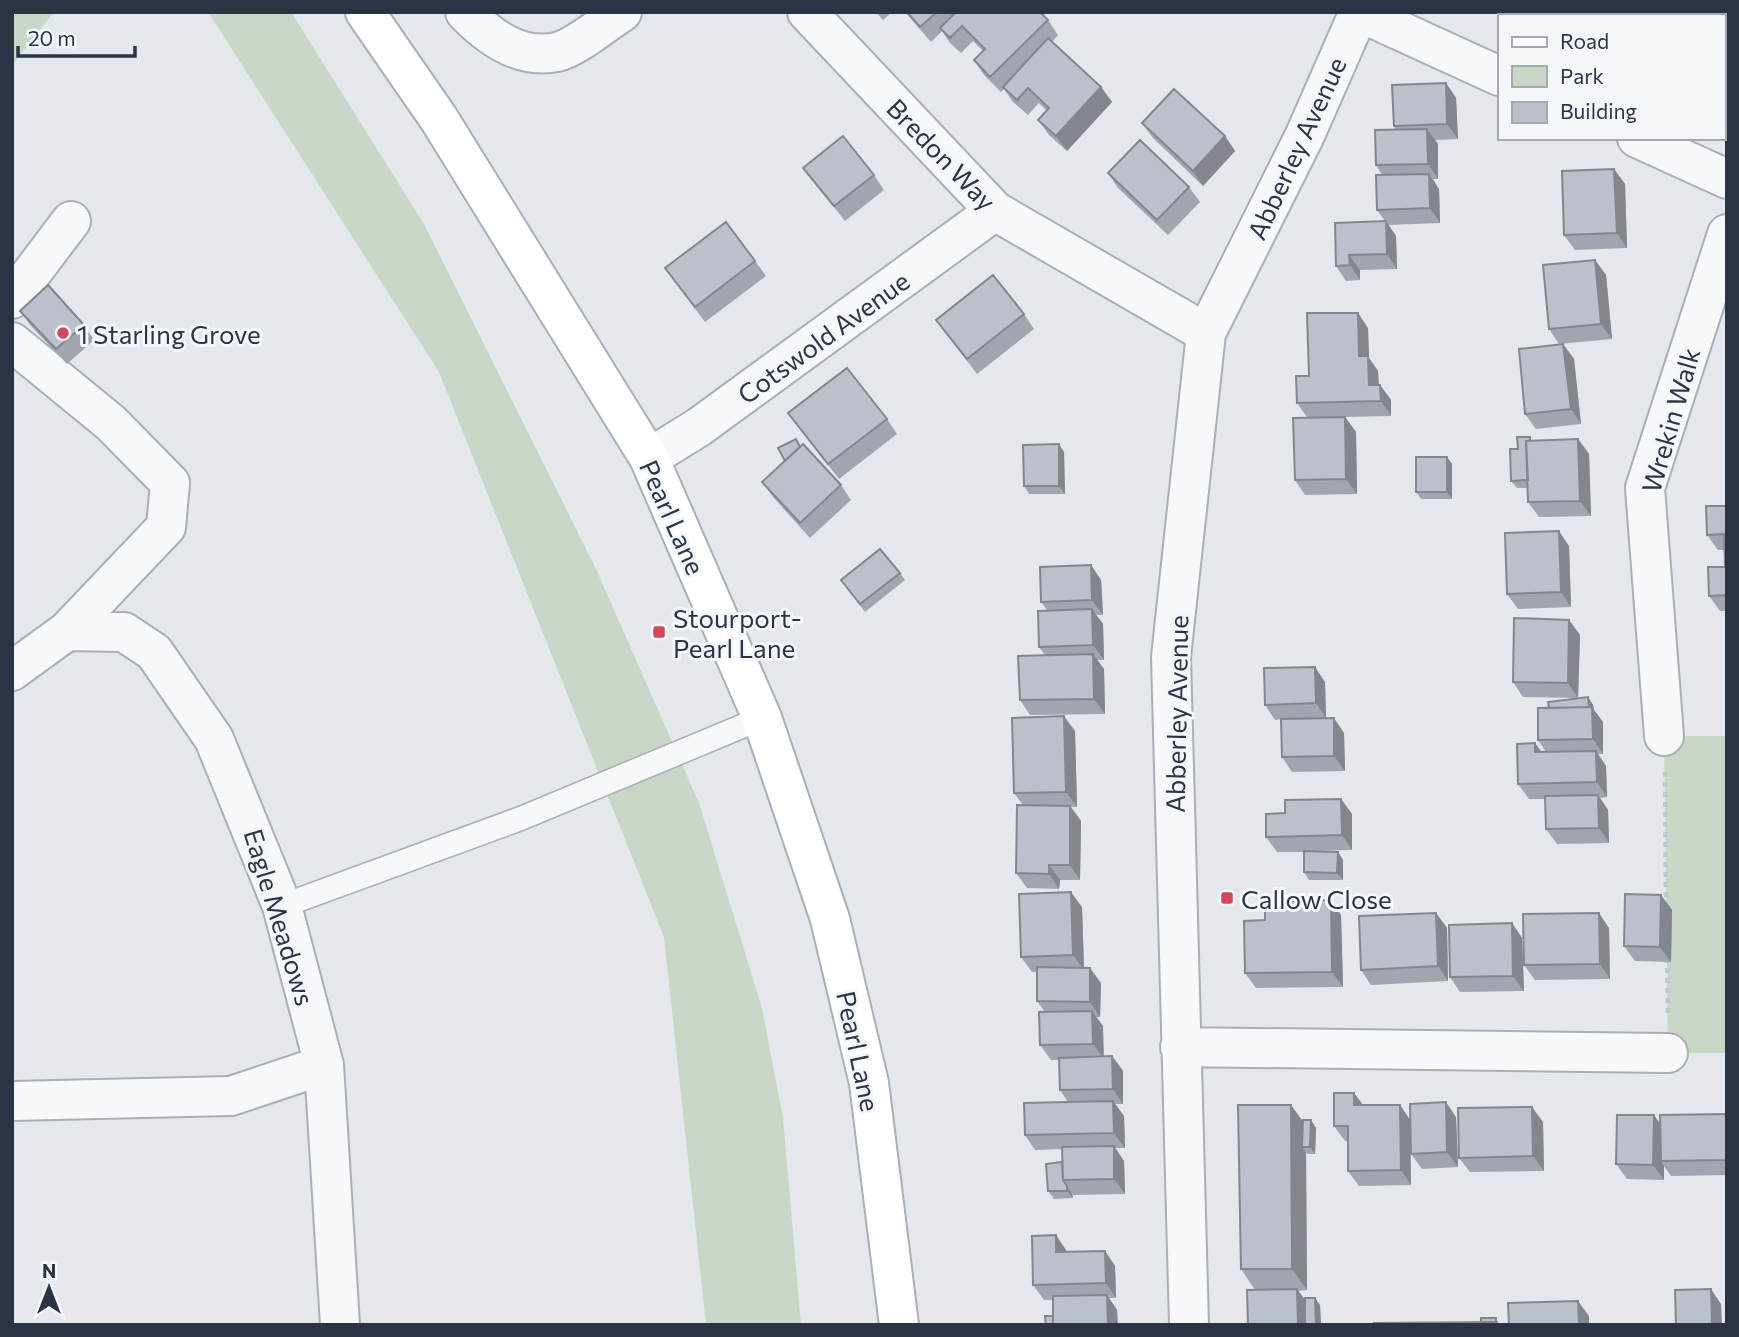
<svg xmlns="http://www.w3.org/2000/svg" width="1739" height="1337" font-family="Commissioner,sans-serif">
<rect width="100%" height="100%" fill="#e4e7ec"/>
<path fill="#c9d6c5" d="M12 12H54L12 65Z
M208 12H291L424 224 596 569 699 803 762 1008 783 1118 801 1325H706L664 937 439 372Z
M1664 736H1727V1053H1668Z"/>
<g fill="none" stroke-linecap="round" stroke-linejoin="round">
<defs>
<path id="lane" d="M282 906 522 818 762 718"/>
<path id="street" d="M465 12C489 37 520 60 557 52 575 48 605 23 622 12
M807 12 995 211 1206 333
M1359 12 1499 76
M1637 138 1727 179
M12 299 71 221
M12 342 111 423 170 483 166 527 67 631
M649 458 699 427 995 211
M12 671 67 631 124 632 154 652 214 739 282 906 324 1065 340 1325
M1664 736 1645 488 1727 234
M1180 1047 1668 1053
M12 1101 231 1096 324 1065
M1189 1325 1171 657 1206 333 1305 135 1359 12"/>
<path id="secondary" d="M365 12 439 119 649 458 762 718 830 919 869 1083 899 1325"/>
</defs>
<use href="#lane" stroke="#a9aeb7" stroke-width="26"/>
<use href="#street" stroke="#a9aeb7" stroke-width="42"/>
<use href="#secondary" stroke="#a9aeb7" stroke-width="42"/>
<path stroke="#c2c5cb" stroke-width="4.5" stroke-dasharray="5 5" stroke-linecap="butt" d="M1665 772 1666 907
M1667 958 1668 1016"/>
<use href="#lane" stroke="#f7f8fa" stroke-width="23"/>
<use href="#street" stroke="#f7f8fa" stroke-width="38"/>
<use href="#secondary" stroke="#fff" stroke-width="38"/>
</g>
<path fill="#a1a5ae" d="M876 12H892L883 20Z
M905 12H1040L1048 20 1058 35 1052 42 1101 87 1112 102 1067 151 1049 135 1038 120 1047 111 1039 103 1028 115 1013 102 1004 89 1001 92 984 75 974 60 983 51 973 41 961 53 950 43 942 31 931 42Z
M1727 13V80L1723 79V16Z
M1446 83 1456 98 1458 139 1435 140 1438 144V179H1433L1439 189 1440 223 1388 225 1396 236 1397 269 1360 270V280L1346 281 1336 266 1385 221 1377 210 1382 175 1376 165 1396 130 1394 126Z
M1142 123 1225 136 1235 151 1203 186 1153 138Z
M803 168 874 175 884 190 845 221Z
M1614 169 1625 184 1627 248 1575 250 1564 235Z
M1108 173 1189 187 1200 202 1168 235 1118 188Z
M1595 260 1606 275 1612 339 1559 344 1549 329Z
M755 261 766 276 705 322 665 268Z
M20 311 84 325 94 340 67 364 31 326Z
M1024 314 1034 329 977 374 936 320Z
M1368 328 1369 358 1378 371 1379 385H1380L1391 400V416L1345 417 1356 432 1357 494 1305 495 1295 480 1307 417 1297 403 1309 376Z
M1563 344 1574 359 1581 424 1536 429 1525 414Z
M788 413 887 419 897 434 839 479Z
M796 439 801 446 841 485 851 500 810 538 773 497 762 482 785 461Z
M1578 439 1589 454 1591 516 1539 517 1528 502V488H1517L1511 481 1518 449 1533 441Z
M1064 452 1065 494H1029L1024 486Z
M1447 457 1452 464V499H1421L1416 492Z
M1727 506V611H1720L1709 596 1725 567 1724 550H1718L1707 535Z
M1569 546 1571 607 1518 609 1507 594Z
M1091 565 1101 580 1103 615H1096L1103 624 1104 660H1097L1104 669 1105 714 1030 715 1020 700 1045 655 1039 647 1048 611 1041 602Z
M900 573 905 580 865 612 841 580Z
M1569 620 1580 635 1578 698 1523 697 1513 682Z
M1325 682 1326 718 1344 733 1345 771 1292 772 1282 757 1281 719 1275 720 1265 705Z
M1588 697 1593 705 1594 710 1603 722V754H1598L1606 766 1607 797 1600 798 1608 810 1609 843 1557 844 1546 829 1545 799H1529L1518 784 1541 752H1546L1538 740 1549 708Z
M1075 731 1077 807H1071L1081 821 1080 880H1060L1059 889 1027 888 1016 873 1023 805 1014 793Z
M1341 799 1352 814V850L1314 851 1338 852 1343 860V880H1309L1304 872V852H1277L1266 837 1285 813Z
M1661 895 1672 910 1671 962 1635 961 1624 946Z
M1082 907 1084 968 1101 983 1100 1017H1096L1103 1026V1056H1112L1123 1071V1104H1115L1124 1116 1125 1148H1115L1124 1161 1125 1194 1073 1195 1072 1194 1073 1198 1054 1199 1048 1191 1062 1162V1149L1035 1150 1025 1135 1068 1102 1060 1090 1059 1060H1051L1040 1045 1045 1012 1037 1001V972H1032L1021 957Z
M1436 913 1447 928 1448 981 1371 985 1361 970Z
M1341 915 1343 987 1256 988 1245 973 1265 920Z
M1512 923 1522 938 1524 991 1460 992 1450 977Z
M1609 928 1610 979 1535 980 1524 965Z
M1354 1093 1363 1105H1400L1410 1120 1456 1117 1458 1167 1422 1169 1411 1154 1410 1123 1411 1185 1359 1186 1348 1171V1141H1345L1334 1126Z
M1291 1105 1303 1122 1316 1128 1315 1154H1308L1306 1153 1307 1290 1298 1291 1305 1300 1320 1305 1321 1325H1248L1255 1290 1241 1269Z
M1727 1114V1175L1671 1176 1664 1166V1180L1627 1179 1616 1164 1654 1115 1660 1124Z
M1543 1122 1544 1171 1470 1172 1459 1158Z
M1056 1235 1066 1252 1105 1251 1115 1266 1116 1298H1109L1117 1310 1053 1300H1044L1033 1285Z"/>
<path fill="#83868d" d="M1446 83 1456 98 1458 139 1447 124Z
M1101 87 1112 102 1067 151 1056 136Z
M1427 129 1438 144V179L1428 164Z
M1225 136 1235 151 1203 186 1193 171Z
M1614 169 1625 184 1627 248 1617 233Z
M1429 174 1439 189 1440 223 1430 208Z
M1386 221 1396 236 1397 269 1387 254Z
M1349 255 1360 270V280L1350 265Z
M1595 260 1606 275 1612 339 1601 324Z
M1358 313 1368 328 1369 358 1378 371 1379 400 1369 385 1359 356Z
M1563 344 1574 359 1581 424 1571 409Z
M1380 385 1391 400V416L1381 401Z
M1345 417 1356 432 1357 494 1346 479Z
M1578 439 1589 454 1591 516 1580 501Z
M1059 444 1064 452 1065 494 1059 486Z
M1447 457 1452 464V499L1447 492Z
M1559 531 1569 546 1571 607 1561 592Z
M1091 565 1101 580 1103 615 1092 600Z
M1092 609 1103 624 1104 660 1093 645Z
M1569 620 1580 635 1578 698 1568 683Z
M1093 654 1104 669 1105 714 1094 699Z
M1315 667 1325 682 1326 718 1316 703Z
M1588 697 1593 705 1594 710 1603 722V754L1593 739Z
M1064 716 1075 731 1077 807 1066 792Z
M1334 718 1344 733 1345 771 1334 756Z
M1535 743 1546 758 1535 752Z
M1596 751 1606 766 1607 797 1597 782Z
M1598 795 1608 810 1609 843 1599 828Z
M1341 799 1352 814V850L1342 835Z
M1070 806 1081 821 1080 880 1070 865Z
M1338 852 1343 860V880L1337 873Z
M1049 865 1060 880 1059 889 1049 874Z
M1071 892 1082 907 1084 970 1073 955Z
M1661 895 1672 910 1671 962 1660 947Z
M1331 900 1341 915 1343 987 1332 972Z
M1436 913 1447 928 1448 981 1438 966Z
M1599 913 1609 928 1610 979 1600 964Z
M1512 923 1522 938 1524 991 1513 976Z
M1090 968 1101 983 1100 1017 1090 1002Z
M1092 1011 1103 1026 1104 1059 1093 1044Z
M1112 1056 1123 1071V1104L1113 1089Z
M1354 1093 1365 1108 1354 1105Z
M1113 1101 1124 1116 1125 1148 1114 1133Z
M1446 1102 1456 1117 1458 1167 1447 1152Z
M1291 1105 1306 1126 1302 1147 1306 1153 1307 1290 1292 1269Z
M1400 1105 1410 1120 1411 1185 1401 1170Z
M1532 1107 1543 1122 1544 1171 1533 1156Z
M1654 1115 1664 1130 1661 1161 1664 1166V1180L1653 1165Z
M1311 1120 1316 1128 1315 1154 1310 1147Z
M1114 1146 1124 1161 1125 1194 1114 1179Z
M1067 1186 1072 1194 1073 1198 1067 1191Z
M1056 1235 1066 1250 1067 1267 1056 1252Z
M1105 1251 1115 1266 1116 1298 1106 1283Z
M1297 1289 1308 1304V1325H1298Z
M1711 1289 1721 1304 1722 1325H1712Z
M1107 1295 1117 1310 1118 1325H1108Z
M1315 1298 1320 1305 1321 1325H1316Z
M1578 1301 1589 1316V1325H1579Z"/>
<path fill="#bbc0ca" stroke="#83868d" stroke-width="2" d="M907 12H937L920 27Z
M956 12H1040L1048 20 990 77 974 60 985 49 962 26 950 38 940 28Z
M1717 12 1727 13V67L1723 66V16H1716Z
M1048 38 1101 87 1056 136 1038 120 1049 108 1028 88 1017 100 1003 87Z
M1446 83 1447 124 1394 126 1392 85Z
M1174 89 1225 136 1193 171 1142 123Z
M1427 129 1428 164 1376 165 1375 130Z
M843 136 874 175 834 206 803 168Z
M1140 140 1189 187 1157 220 1108 173Z
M1614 169 1617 233 1564 235 1562 171Z
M1429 174 1430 208 1377 210 1376 175Z
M1386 221 1387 254 1349 255 1350 265 1336 266 1335 223Z
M726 222 755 261 695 307 665 268Z
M1595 260 1601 324 1549 329 1543 265Z
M993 275 1024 314 967 359 936 320Z
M48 285 84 325 56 349 20 311Z
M1307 313H1358L1359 356H1368L1369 385H1380L1381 401 1297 403 1296 376H1309Z
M1563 344 1571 409 1525 414 1519 349Z
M847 368 887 419 828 464 788 413Z
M1345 417 1346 479 1295 480 1293 418Z
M1517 437H1530V441H1526L1528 480 1511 481 1510 449H1518Z
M796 439 800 447 785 461 778 448Z
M1578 439 1580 501 1528 502 1526 441Z
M803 444 841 485 800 523 762 482Z
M1059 444V486H1024L1023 445Z
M1416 457H1447V492H1416Z
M1706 506H1727V595L1709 596 1708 567H1725L1724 534 1707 535Z
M1559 531 1561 592 1507 594 1505 533Z
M880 549 900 573 860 604 841 580Z
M1091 565 1092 600 1041 602 1040 567Z
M1092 609 1093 645 1039 647 1038 611Z
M1514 618 1569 620 1568 683 1513 682Z
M1093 654 1094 699 1020 700 1018 656Z
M1315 667 1316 703 1265 705 1264 668Z
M1588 697 1589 707 1549 708 1548 702Z
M1592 707 1593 739 1538 740V708Z
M1064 716 1066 792 1014 793 1012 718Z
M1334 718V756L1282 757 1281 719Z
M1535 743V752L1596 751 1597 782 1518 784 1517 744Z
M1598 795 1599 828 1546 829 1545 796Z
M1341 799 1342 835 1266 837V814L1285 813V800Z
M1017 805 1070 806V865H1049V874L1016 873Z
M1304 851 1338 852 1337 873 1304 872Z
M1071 892 1073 955 1021 957 1019 894Z
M1625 894 1661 895 1660 947 1624 946Z
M1331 900 1332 972 1245 973 1244 921 1265 920V902Z
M1436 913 1438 966 1361 970 1359 916Z
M1599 913 1600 964 1524 965 1523 914Z
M1512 923 1513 976 1450 977 1449 925Z
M1037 967 1090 968V1002L1037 1001Z
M1092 1011 1093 1044 1040 1045 1039 1012Z
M1112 1056 1113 1089 1060 1090 1059 1058Z
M1334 1093H1354V1105H1400L1401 1170 1348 1171V1126H1334Z
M1113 1101 1114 1133 1025 1135 1024 1103Z
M1446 1102 1447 1152 1411 1154 1410 1104Z
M1238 1105H1291L1292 1269H1241Z
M1532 1107 1533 1156 1459 1158 1458 1108Z
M1727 1114V1160L1661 1161 1660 1115Z
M1617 1115H1654L1653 1165 1616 1164Z
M1303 1120H1311L1310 1147H1302Z
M1114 1146V1179L1063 1180 1062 1147Z
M1062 1162 1063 1180 1067 1186V1191H1048L1046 1164Z
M1056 1235V1252L1105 1251 1106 1283 1033 1285 1032 1236Z
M1297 1289 1298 1325H1248L1247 1290Z
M1711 1289 1712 1325H1676L1675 1290Z
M1107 1295 1108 1325H1053V1296Z
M1305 1298H1315L1316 1325H1305Z
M1578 1301 1579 1325H1509L1508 1303Z
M1045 1316H1053V1325H1046Z
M1481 1318H1496V1322H1481Z
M1497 1322V1325H1374V1323Z"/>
<g fill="#d1495b" stroke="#f4f6f9" stroke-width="2.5">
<circle cx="63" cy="333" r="7"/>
<rect x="652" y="625" width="14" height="14" rx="3.5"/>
<rect x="1220" y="891" width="14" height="14" rx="3.5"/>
</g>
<g text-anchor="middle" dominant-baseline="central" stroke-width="6" stroke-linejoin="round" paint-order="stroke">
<g font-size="26" fill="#2b3445" stroke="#f4f6f9">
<text transform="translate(1296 148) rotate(-65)">Abberley Avenue</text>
<text transform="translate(942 154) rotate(46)">Bredon Way</text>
<text transform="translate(823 337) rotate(-36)">Cotswold Avenue</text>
<text transform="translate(1670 420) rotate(-74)">Wrekin Walk</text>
<text transform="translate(673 517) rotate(66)">Pearl Lane</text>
<text transform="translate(1176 714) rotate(-89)">Abberley Avenue</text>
<text transform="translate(280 917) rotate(73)">Eagle Meadows</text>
<text transform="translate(859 1051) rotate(78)">Pearl Lane</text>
</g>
<g font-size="26" fill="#2b3445" stroke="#f4f6f9" text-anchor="start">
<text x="77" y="333">1 Starling Grove</text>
<text x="673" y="617">Stourport-<tspan x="673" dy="30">Pearl Lane</tspan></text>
<text x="1241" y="898">Callow Close</text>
</g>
</g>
<rect width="1739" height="1337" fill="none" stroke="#2b3445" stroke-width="28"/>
<rect x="1498" y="14" width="228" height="126" fill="#f4f6f9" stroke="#a4a8b1" stroke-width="2"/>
<rect x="1512" y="37" width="35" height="10" fill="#ffffff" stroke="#a4a8b1" stroke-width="2"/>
<text x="1560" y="49" font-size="21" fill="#2b3445">Road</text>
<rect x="1512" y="66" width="35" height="21" fill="#c9d6c5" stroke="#a4a8b1" stroke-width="2"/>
<text x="1560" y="84" font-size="21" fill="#2b3445">Park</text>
<rect x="1512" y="102" width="35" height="21" fill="#bbc0ca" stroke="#a4a8b1" stroke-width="2"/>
<text x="1560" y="119" font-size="21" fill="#2b3445">Building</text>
<g transform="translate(49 1288)" stroke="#f4f6f9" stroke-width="5" paint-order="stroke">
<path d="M0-5L12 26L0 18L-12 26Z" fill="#2b3445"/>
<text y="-10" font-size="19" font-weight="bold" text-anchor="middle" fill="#2b3445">N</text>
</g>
<path d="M18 46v10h117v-10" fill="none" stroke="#2b3445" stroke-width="3.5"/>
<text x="28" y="46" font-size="21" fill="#2b3445" stroke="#f4f6f9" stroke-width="5" paint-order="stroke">20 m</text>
</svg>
